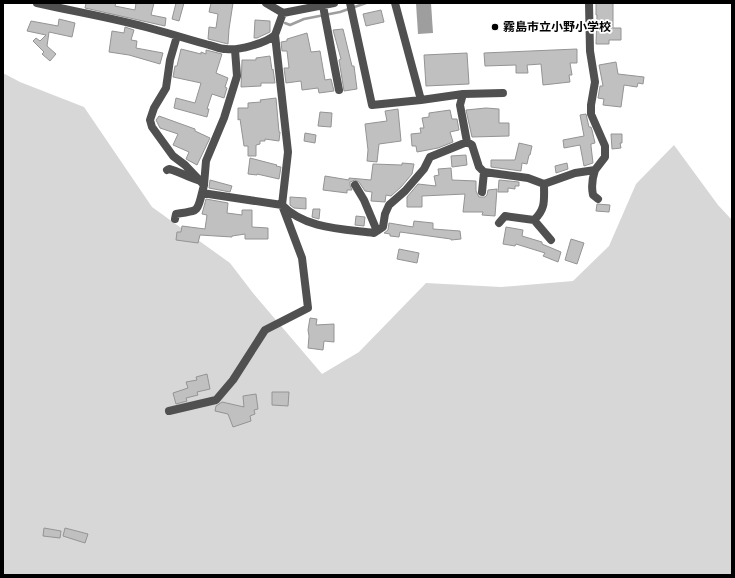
<svg xmlns="http://www.w3.org/2000/svg" width="735" height="578" font-family="Figtree,'Noto Sans JP',sans-serif">
<rect width="100%" height="100%" fill="#fff"/>
<path fill="#d7d7d7" d="M3 73 20 82 84 107 152 207 230 263 253 293 322 374 359 352 426 283 501 287 573 281 609 246 636 184 674 145 718 205 732 220V575H3Z"/>
<path fill="#9e9e9e" d="M416 3H431L433 33 418 34Z"/>
<g fill="none" stroke-linecap="round" stroke-linejoin="round">
<path stroke="#9e9e9e" stroke-width="2.5" d="M285 23 290 25 304 19 340 12 366 3"/>
</g>
<path fill="#c0c0c0" stroke="#949494" d="M86 3H116L115 6 135 10 136 3H154L151 15 166 18 165 26 85 8Z
M176 3H184L179 21 172 19Z
M211 3H233L229 29 228 44 208 39 209 27 216 28 218 14 209 12Z
M596 3H613V28H621V40H609V44H596L597 15H596Z
M381 10 384 22 366 26 363 14Z
M59 19 75 23 72 37 49 32 47 46 56 54 50 61 42 54 44 52 33 41 36 38 40 41 46 35 27 31 31 21 58 26Z
M255 20 270 21V32L257 38H254Z
M125 27 134 30 131 40 137 41 136 48 163 53 160 64 129 55 109 52 112 31 124 33Z
M343 29 352 66H354L357 89 344 91 339 60 341 59 333 30Z
M307 33 311 52 320 51 325 80 331 79 334 91 319 93 318 88 302 90 301 81 286 83 284 68H289L287 51H282L281 42 287 41V39Z
M181 49 201 54V52L206 54V50L222 54 216 73 228 78 225 87 227 88 224 98 212 94 207 109H209L207 117 174 108 176 98 195 103 201 83 173 77 175 66H177Z
M577 49V63H570L572 75H569L570 82 543 85 541 64 527 65 528 73H516V65L485 66 484 53Z
M467 53 469 84 426 86 424 55Z
M270 56 272 70 273 69 275 83H261V86L241 87 242 60H256V58Z
M616 62 618 74 644 77 643 84 638 83 637 87 624 85 621 107 603 105 604 99 598 98 600 86H603L599 65Z
M276 98 279 132H280L279 141 265 139V141H260V144L256 145V156H248V146H244L240 119 238 120V108H248V103L261 102 260 100Z
M486 108 499 109V123H509V136L472 137 466 110Z
M398 109 401 141 379 144 377 162 367 161 368 150 365 124 387 121 385 111Z
M450 110 452 119H457L459 130 450 132 453 142 438 148 417 152 416 146H412L411 134 421 133 420 128H424L422 118 429 117V113Z
M320 112 332 113 331 127 318 126Z
M586 114 589 127H591L592 130 595 143 591 144V146L593 163 584 166 580 145 564 148 563 140 584 136 580 115Z
M159 116 195 129V131L210 138 197 165 186 159 189 152 173 145 178 134 160 128 156 120Z
M305 133 316 135 315 143 304 141Z
M611 134H622V143H620L621 148 612 149Z
M519 143 532 146 530 155H529L527 164 522 163 521 171 491 167V160H515Z
M466 155 467 165 452 167 451 156Z
M250 158 277 165 276 166 281 167 279 179 257 174V175L248 174Z
M402 163 414 164 412 174 401 187 391 196 386 195 385 202 371 201 372 192 365 191 359 182 355 180 350 182V185L352 190H347V193L323 190 325 176 349 180V178L371 180 373 164 402 165Z
M567 163 568 169 556 173 555 166Z
M451 168 452 180 476 181V191L479 197H485L487 195 488 190 497 189 495 216 482 215 483 212H463L465 194 422 196V207H407V197L418 184 436 186 434 176 439 175 438 169Z
M210 180 232 186 230 192 209 188Z
M499 180 519 182V186H515V189L508 188V192H498Z
M290 197 306 198V209L294 208 290 205Z
M206 199 228 203 227 213 242 215V210H252V227L268 228V239H245V234L232 236V237L200 235 198 243 176 240 177 232H181L182 226 205 229 207 215 202 214Z
M597 204 610 205 609 212 596 211Z
M313 209H320L319 219 312 217Z
M356 216 365 217 364 226 355 225Z
M414 221 433 223V229L460 231 461 239 451 240V239L400 232 399 237 390 236V234L384 233 388 230 389 223 413 227Z
M506 227 523 230 522 236 542 242V244L561 252 558 262 543 256 545 253 516 244 515 246 503 244Z
M571 239 584 243 577 264 565 260Z
M399 249 419 253 417 263 397 259Z
M310 318 317 319 316 325 334 324V342L324 341 323 350 308 348 309 336 308 330Z
M207 374 210 389 197 392 198 395 186 398 187 401 176 404 173 393 188 388 186 382 197 380 196 377Z
M272 392H289L288 406 272 405Z
M256 394 258 409 254 410 255 414 250 416 251 421 233 427 228 414 215 411 216 406 222 402 244 407 243 396Z
M44 528 61 531 60 538 43 536Z
M65 528 88 534 85 543 63 536Z"/>
<g fill="none" stroke-linecap="round" stroke-linejoin="round">
<path stroke="#505050" stroke-width="8" d="M37 3C76 12 115 18 153 29 172 34 190 40 209 45 214 46 220 49 226 49 238 51 266 43 275 35
M266 3 283 13 334 3
M350 3 372 105 421 100 463 94 503 93
M395 3 421 100
M323 6 339 90
M177 36 170 60 166 88 154 108 150 120 152 127 173 156 185 165 204 185
M235 50 237 76 224 118 206 161 204 185 202 193 282 205C305 229 343 229 374 233L383 227 385 214 389 205 405 191 424 169 430 157 467 142
M463 94 460 105 467 142 472 145 479 167 484 172 528 178 544 184 575 173 595 170 605 157V146L591 114V105L595 82 590 51 589 3
M167 170 169 169C181 172 188 178 201 181
M595 170C592 179 591 186 593 195L598 199
M355 185 364 200 377 231
M482 192 484 172
M175 219 176 214C196 210 197 215 202 193
M534 220 551 240
M499 223 505 216 534 220C546 209 544 200 544 184
M169 411 216 400 233 380 265 330 308 308 302 258 282 205 288 152 275 35 283 13"/>
</g>
<circle fill="#000" stroke="#fff" stroke-width="1.5" cx="495" cy="27" r="4"/>
<g text-anchor="middle" dominant-baseline="central" stroke-width="3.5" stroke-linejoin="round" paint-order="stroke">
<g font-size="12" font-weight="bold" fill="#000" stroke="#fff" text-anchor="start">
<text x="503" y="27">霧島市立小野小学校</text>
</g>
</g>
<rect width="735" height="578" fill="none" stroke="#000000" stroke-width="8"/>
</svg>
